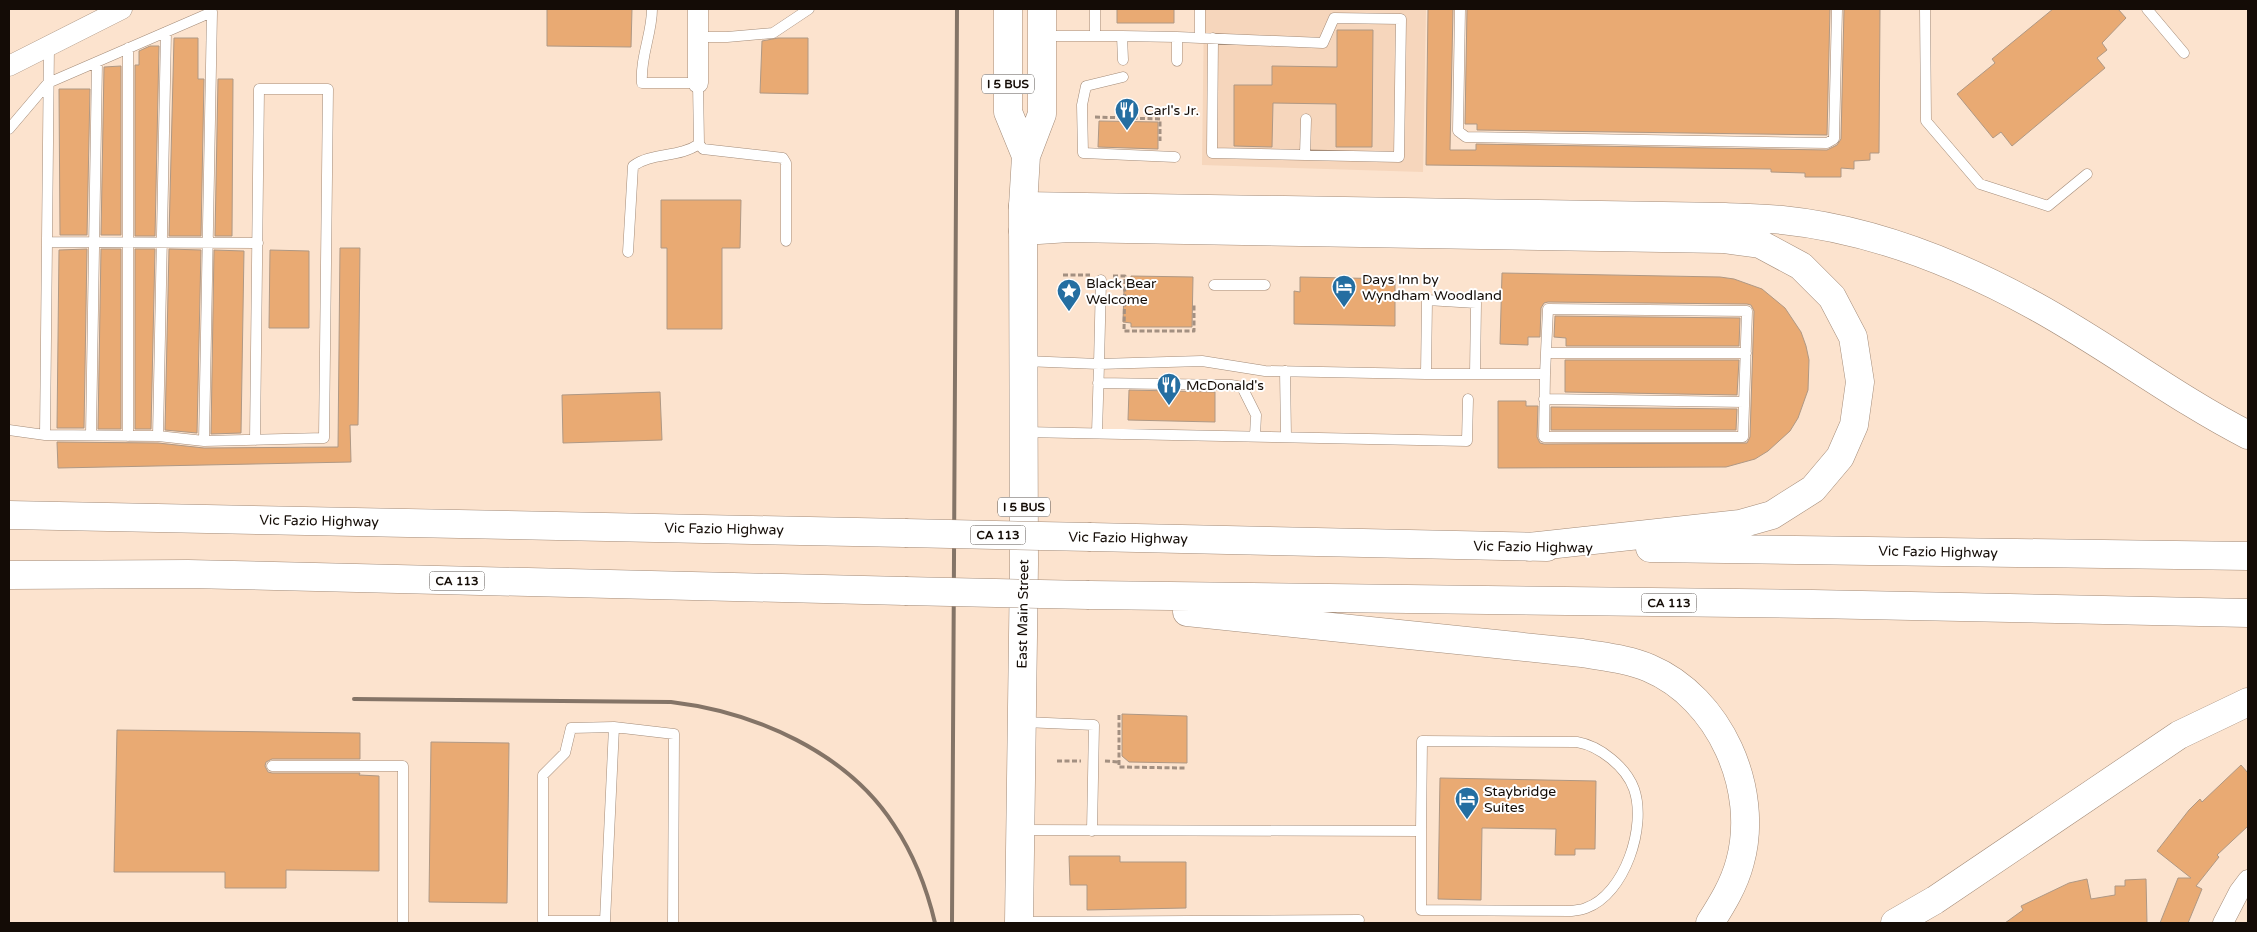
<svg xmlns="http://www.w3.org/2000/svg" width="2257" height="932" font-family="'Varela Round',sans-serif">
<rect width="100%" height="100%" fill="#fce3ce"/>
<path fill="#f6d6bc" d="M1204 9H1426L1423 172 1202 165Z"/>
<path fill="#e9aa73" stroke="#af9884" d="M547 9H632L631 47 547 46Z
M1117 9H1174V23H1117Z
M1428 9H1453L1450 150H1476V144L1827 150 1837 145 1841 139 1844 9H1880L1879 153H1870V160L1854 161V169L1841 168V177H1805V173L1771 172V169L1426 165Z
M1467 9H1830L1827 135 1477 130V124H1465Z
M2053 9H2118L2126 18 2102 43 2107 50 2097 58 2105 68 2012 146 2001 132 1993 138 1957 94 1995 63 1992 59Z
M1337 30H1373L1372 147H1336V104L1273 103 1272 147 1234 146V85H1272V66L1337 67Z
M174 38H198V79H204L201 236H169Z
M778 38H808V94L760 93 762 41Z
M150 46H159L155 236H135V65H139V51Z
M121 66V235H101L104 67Z
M218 79H233L232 236H215Z
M59 89H90L87 235H60Z
M1099 121 1158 122V149L1098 147Z
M661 200H741L740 248H722V329H667V248H661Z
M340 248H360L358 425H350L351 462 58 468 57 442 158 443 204 448 338 447Z
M87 249 84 428H57L59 250Z
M101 249H121V429H98Z
M135 249H155L151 429H135Z
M169 249 201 250 197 433 165 430Z
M214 250 244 251 241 433 211 434Z
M270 250 309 251V328H269Z
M1502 273 1720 277 1734 279 1762 289 1785 308 1801 332 1806 346 1809 360 1808 390 1798 418 1790 431 1768 451 1755 459 1726 467 1498 468V401H1526V406H1538L1537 437 1540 443 1544 444 1747 443 1750 437 1754 311 1751 305 1747 304 1548 302 1544 303 1541 308 1540 337H1528V345L1500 344Z
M1131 276 1193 277 1192 327H1131V323L1123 322 1124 289H1131Z
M1300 277 1395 279V326L1294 324V291L1300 292Z
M1555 316 1740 318 1739 346H1566V338L1554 337Z
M1565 360H1739L1737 395 1565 392Z
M1129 390 1215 392V422L1128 420Z
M660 392 662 440 563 443 562 395Z
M1551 407 1737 409 1736 430H1551Z
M1122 714 1187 716V763L1129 762 1122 756Z
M117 730 360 733V759H272L266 762 265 766 268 772 272 773H360L359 775 379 776V871L286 870V888H225V872H114Z
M431 742 509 743 507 903 429 902Z
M2241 765 2248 773V826L2217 855 2219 857 2196 886 2202 889 2188 923H2160L2178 878H2191L2157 851 2189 810 2200 799 2202 802Z
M1440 778 1596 781 1595 849H1575V855H1555L1556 829 1482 828 1481 900 1438 899Z
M1069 856H1120V862H1186V908L1087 910V885H1070Z
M2087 879 2091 899 2115 895V886H2125V880L2146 879 2147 923H2005L2023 910 2021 906 2069 883Z"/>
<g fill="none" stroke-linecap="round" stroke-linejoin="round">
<defs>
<path id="lane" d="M652 9C652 34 640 57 642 83H698L699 144 703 149 783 158 786 163V241
M1095 9V36
M1460 9 1458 131 1466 137 1827 143 1834 139 1837 9
M1925 9 1926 121 1980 184 2048 206 2087 174
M2147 9 2184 53
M1043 36H1122L1123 60
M1122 36 1177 37V61
M698 37H727L773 33 809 9
M1177 37 1323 43 1334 18 1401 19 1399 157 1212 153 1213 38
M1200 37V9
M49 46 45 435 158 436 204 441 324 438 328 89H259L255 440
M1123 77 1086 86 1082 105 1083 153 1175 157
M9 129 48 83 212 12 204 441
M1305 155 1306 119
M47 242 258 243
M628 252 633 166C652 152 679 158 699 144
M1101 280 1099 364 1202 361 1265 371 1426 374 1427 300 1476 303 1475 374H1426
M1214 285H1265
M1546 353H1746
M1024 361 1099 364 1097 433
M1285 371 1286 437
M1475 374H1545L1548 309 1747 311 1743 437H1544L1545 374
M1098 383 1231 385 1242 387 1256 415 1255 436
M1544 399 1744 402
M9 430 45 435
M1024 432 1467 441 1468 399
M91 435 97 62
M128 436V48
M158 436 166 32
M1024 722 1094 725 1092 831
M614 727 605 921H543V775L565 753 571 728 614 727 674 734 673 923
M272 766H403V923
M1021 830 1421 831 1422 741 1577 742C1600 746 1626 767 1634 789 1647 826 1625 894 1586 908 1582 910 1576 910 1571 911L1421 910V831
M1020 922 1359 920"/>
<path id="street" d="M698 9V83
M9 66 122 9
M2223 923 2239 892 2248 880"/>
<path id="primary" d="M1008 9V112L1026 156
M1019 923 1024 564 1023 206 1026 156 1042 114V9"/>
<path id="highway" d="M1023 206 1725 217C1744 218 1763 218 1782 220 1871 229 1957 263 2035 306 2108 346 2174 397 2248 435
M1023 231 1069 228 1723 239 1760 244 1801 266 1832 297 1853 337 1860 382 1854 425 1840 457 1813 489 1772 515 1740 524 1529 547
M9 515 905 533
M1091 537 1547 547
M1650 548 2248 556
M9 575 188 574 905 591
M1089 595 1813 604 2248 613
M1187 612 1582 653C1605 657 1628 659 1649 668 1720 698 1760 789 1740 862 1734 885 1722 904 1710 923
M1895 923 1935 900 2179 735 2248 702"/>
</defs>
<use href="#lane" stroke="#a38b78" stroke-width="11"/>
<use href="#street" stroke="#a38b78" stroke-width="21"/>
<use href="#primary" stroke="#a38b78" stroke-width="29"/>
<use href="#highway" stroke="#a38b78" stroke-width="29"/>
<path stroke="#a39081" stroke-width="3" stroke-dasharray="5 2.5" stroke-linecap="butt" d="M1095 117 1160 119V141
M1063 275H1090
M1113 276H1125L1124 331H1194V303
M1119 715V767L1185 768
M1057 761H1081
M1105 761 1119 762"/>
<use href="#lane" stroke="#fff" stroke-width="10"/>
<use href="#street" stroke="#fff" stroke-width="20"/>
<use href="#primary" stroke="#fff" stroke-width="28"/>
<use href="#highway" stroke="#fff" stroke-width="28"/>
<path stroke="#847467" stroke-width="4" d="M354 699 671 702C755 712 847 752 894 825 914 855 927 889 935 923
M952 923 957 9"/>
<defs>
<path id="highway-bridge" d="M905 533 1091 537
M905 591 1089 595"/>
</defs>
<use href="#highway-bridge" stroke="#a38b78" stroke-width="29" stroke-linecap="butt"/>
<use href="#highway-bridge" stroke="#fff" stroke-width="28"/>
</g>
<defs>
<symbol id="restaurant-pin" viewBox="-11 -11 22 30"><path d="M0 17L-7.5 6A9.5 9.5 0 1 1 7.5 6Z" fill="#246ea1" stroke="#fff"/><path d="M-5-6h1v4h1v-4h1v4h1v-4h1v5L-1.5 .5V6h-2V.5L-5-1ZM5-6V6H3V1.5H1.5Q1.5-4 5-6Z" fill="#fff"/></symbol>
<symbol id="hotel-pin" viewBox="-11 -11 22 30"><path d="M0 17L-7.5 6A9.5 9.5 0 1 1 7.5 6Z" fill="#246ea1" stroke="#fff"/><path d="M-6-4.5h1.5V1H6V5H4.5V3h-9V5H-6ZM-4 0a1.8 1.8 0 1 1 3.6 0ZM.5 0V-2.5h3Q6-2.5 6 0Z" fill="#fff"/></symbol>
<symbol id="sight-pin" viewBox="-11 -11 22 30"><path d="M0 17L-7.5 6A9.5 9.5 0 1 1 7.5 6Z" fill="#246ea1" stroke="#fff"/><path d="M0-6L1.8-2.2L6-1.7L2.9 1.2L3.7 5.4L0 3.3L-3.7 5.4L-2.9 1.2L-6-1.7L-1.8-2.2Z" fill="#fff"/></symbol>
</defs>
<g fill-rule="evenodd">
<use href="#restaurant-pin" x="1113" y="96" width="28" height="38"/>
<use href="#hotel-pin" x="1330" y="273" width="28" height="38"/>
<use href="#sight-pin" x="1055" y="277" width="28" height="38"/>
<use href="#restaurant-pin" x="1155" y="371" width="28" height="38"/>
<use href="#hotel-pin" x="1453" y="785" width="28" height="38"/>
</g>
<g text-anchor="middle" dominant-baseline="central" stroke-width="4" stroke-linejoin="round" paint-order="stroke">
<g fill="#fff" stroke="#5a5551" stroke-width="1">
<rect x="982" y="74.5" width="52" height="19" rx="4"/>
<rect x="998" y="497.5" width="52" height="19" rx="4"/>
<rect x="970.5" y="525.5" width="55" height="19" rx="4"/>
<rect x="429.5" y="571.5" width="55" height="19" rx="4"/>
<rect x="1641.5" y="593.5" width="55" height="19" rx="4"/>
</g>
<g font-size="12" font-weight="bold" fill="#140c06">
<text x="1008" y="84">I 5 BUS</text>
<text x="1024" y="507">I 5 BUS</text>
<text x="998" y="535">CA 113</text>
<text x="457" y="581">CA 113</text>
<text x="1669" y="603">CA 113</text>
</g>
<g font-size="14" fill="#140c06" stroke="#fff" text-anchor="start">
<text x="1144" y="110">Carl's Jr.</text>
<text x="1362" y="279">Days Inn by<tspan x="1362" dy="16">Wyndham Woodland</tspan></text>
<text x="1086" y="283">Black Bear<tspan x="1086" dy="16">Welcome</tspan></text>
<text x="1186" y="385">McDonald's</text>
<text x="1484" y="791">Staybridge<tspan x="1484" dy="16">Suites</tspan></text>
</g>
<g font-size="14" fill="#140c06" stroke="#fff">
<text transform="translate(319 521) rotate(1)">Vic Fazio Highway</text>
<text transform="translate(724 529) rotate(1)">Vic Fazio Highway</text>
<text transform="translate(1128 538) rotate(1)">Vic Fazio Highway</text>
<text transform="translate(1533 547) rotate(1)">Vic Fazio Highway</text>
<text transform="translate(1938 552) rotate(1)">Vic Fazio Highway</text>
<text transform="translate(1023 614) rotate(-89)">East Main Street</text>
</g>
</g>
<rect width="2257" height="932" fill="none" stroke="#140c06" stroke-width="20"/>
</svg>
